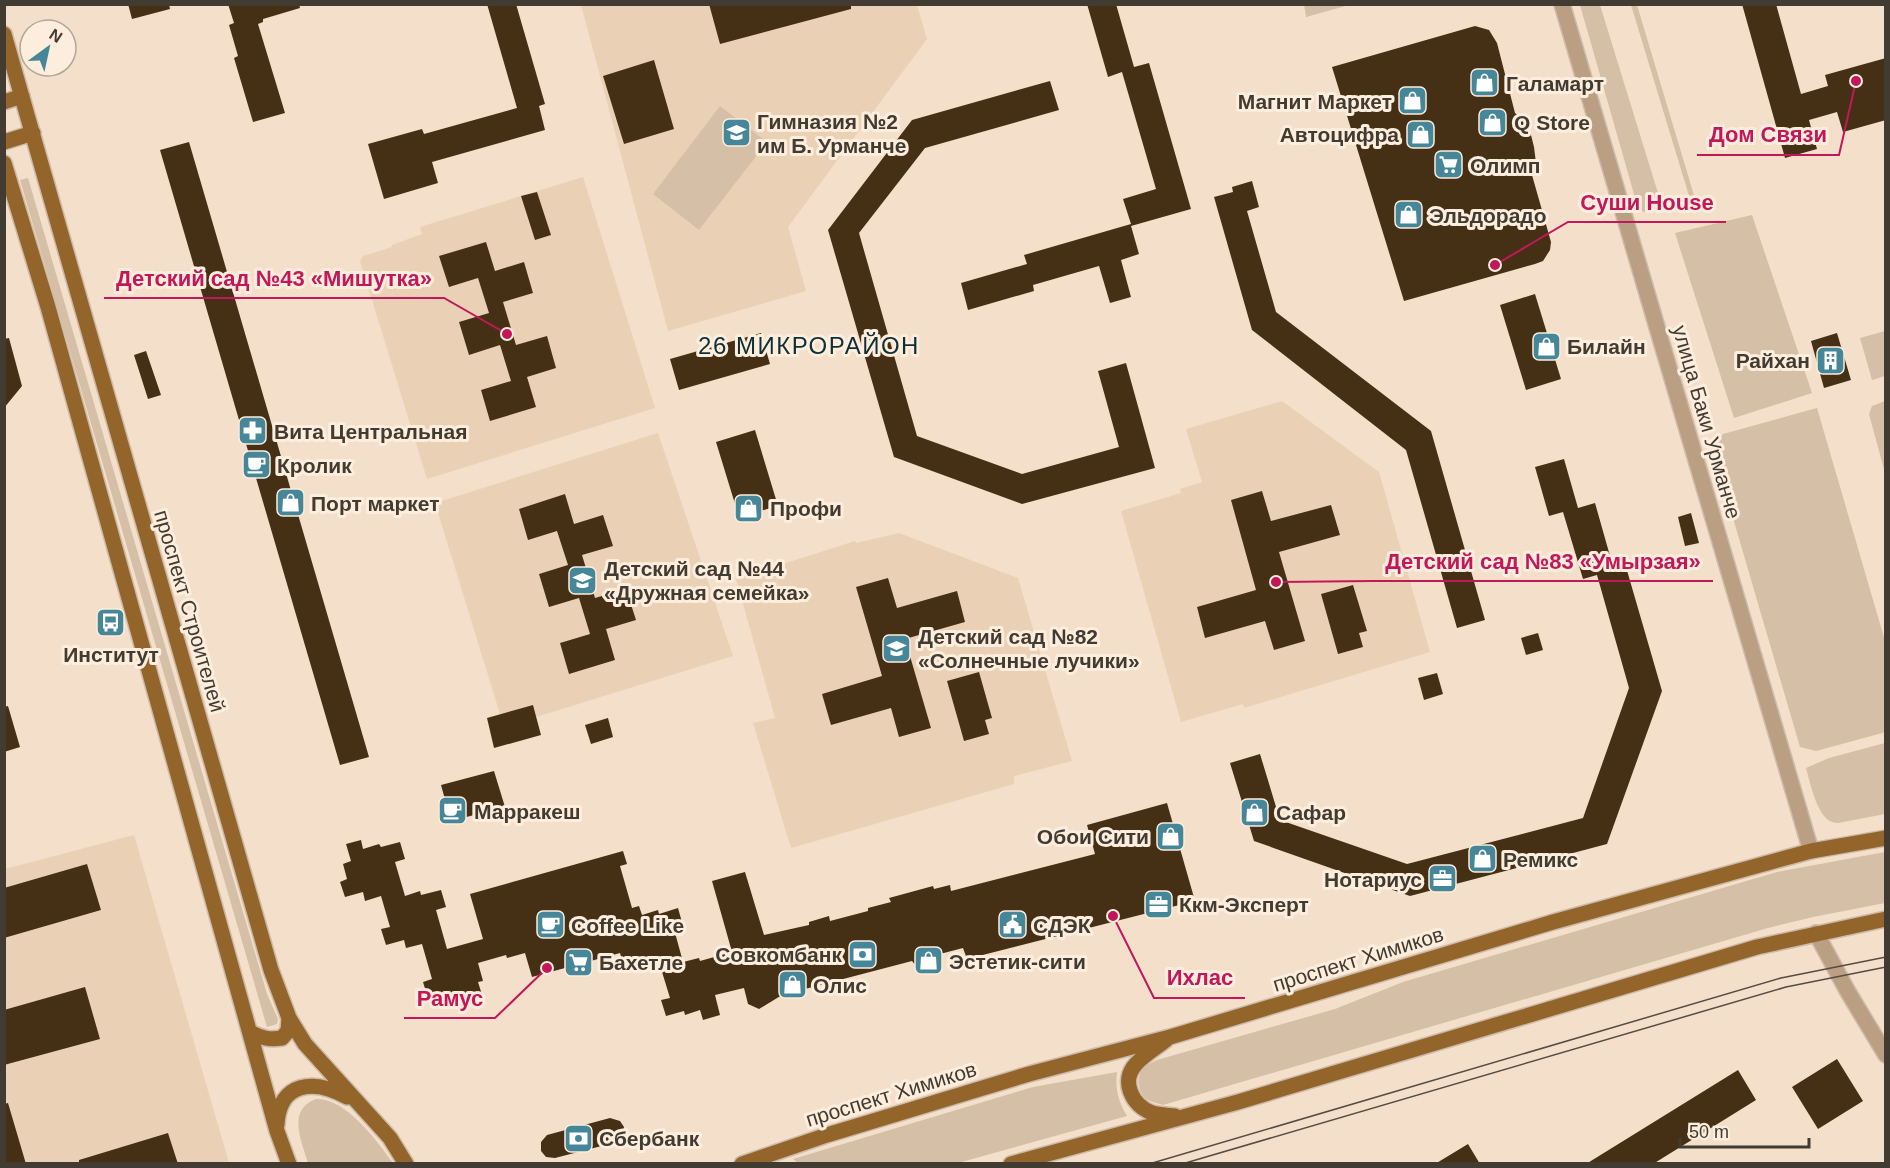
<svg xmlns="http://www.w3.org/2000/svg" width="1890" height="1168" font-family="Arial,sans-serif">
<rect width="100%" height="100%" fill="#f3dfca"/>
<path fill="#ead1b6" d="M581 5H917L927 39 788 227 806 291 668 331Z
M583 177 655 408 427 479 360 261 363 256 392 247V245L422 234 420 227Z
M1282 401 1379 472 1430 652 1244 708 1243 704 1181 722 1121 511 1181 493 1180 489 1202 482 1186 429Z
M658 433 733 656 504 727 435 503Z
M899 533 1018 578 1072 761 1014 776V784L791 848 753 723 775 718 736 579 855 541 856 543Z
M134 835 229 1163 5 1164V869Z"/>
<path fill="#d5bfa7" d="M1304 4H1349V5L1306 17Z
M1580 5H1600L1662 206 1644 212 1638 208Z
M1631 5H1637L1696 202H1691L1690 199Z
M720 106 767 142 699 230 653 194Z
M28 178 267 994 278 1019 277 1024 267 1027 20 180Z
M1752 215 1812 393 1734 418 1675 233Z
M1885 331V376L1872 380 1860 338Z
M1885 401H1886L1885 473 1869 414 1872 406Z
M1817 408 1885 641 1886 732 1816 751 1800 747 1714 453 1715 444 1723 434Z
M1885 743V814L1838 823C1818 824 1811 785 1806 768L1829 758Z
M1885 852V903L1813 917 1768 928 1163 1105C1157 1103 1150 1102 1145 1098 1137 1090 1136 1074 1145 1067 1148 1064 1153 1062 1157 1060L1335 1009 1403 982 1777 872Z
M1117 1072C1115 1089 1118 1101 1127 1116L958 1163 799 1164 793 1159 1033 1087Z
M316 1099C345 1097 378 1142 393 1163H308C302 1142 286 1110 316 1099Z"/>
<path fill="#463015" d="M128 4H169L170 9 132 19Z
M228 4H299L300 8 263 19V22L258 24 285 113 253 122 234 58 238 56 229 25 234 23Z
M487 4H516L545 104 539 106 545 130 432 162 438 183 384 199 368 144 422 129 424 134 517 108Z
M709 4H851V9L720 44Z
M1087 4H1116L1134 67 1149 63 1191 209 1131 226 1139 254 1121 260 1131 297 1110 303 1099 266 1033 285 1034 291 968 310 961 283 1027 264 1024 255 1131 224 1123 199 1156 189 1122 72 1108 77Z
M1742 4H1776L1801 94 1828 86 1825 75 1886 58V120L1843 132 1837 112 1809 120 1817 149 1785 158Z
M1475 26 1489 30 1497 43 1515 113 1523 120 1531 135 1534 147 1536 163 1532 175 1551 242 1550 250 1543 261 1535 264 1404 301 1332 67Z
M654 60 674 129 624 144 603 76Z
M1050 81 1059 110 925 148 859 233 917 436 1022 474 1119 447 1098 371 1126 363 1155 468 1022 504 894 457 828 230 912 120Z
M189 142 369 757 340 765 160 150Z
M1252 181 1259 207 1247 211 1276 312 1431 431 1485 620 1457 628 1406 450 1252 330 1214 197 1233 192 1232 187Z
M537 192 551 235 535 240 521 196Z
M486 242 495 271 524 262 533 293 503 302 516 345 547 336 556 368 527 377 536 407 490 421 481 390 511 381 500 345 469 355 459 322 489 313 478 278 449 287 439 256Z
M1535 294 1561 379 1526 390 1500 305Z
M761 333 770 364 679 390 670 359Z
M1837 333 1851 380 1824 388 1811 341Z
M9 338 22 386 4 408V339Z
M146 351 161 395 148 399 134 355Z
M755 430 778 506 739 517 716 442Z
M1564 459 1578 508 1595 503 1614 570 1626 567 1662 691 1607 844 1410 896 1254 841 1230 763 1260 754 1280 820 1407 864 1583 818 1629 688 1597 575 1583 579 1563 512 1549 516 1535 467Z
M1262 491 1271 521 1331 505 1340 535 1279 552 1305 641 1274 650 1265 621 1205 638 1197 607 1256 590 1231 500Z
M565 494 574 524 603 515 613 546 582 555 595 598 626 589 636 620 606 629 615 660 569 674 560 643 590 634 579 598 549 607 539 574 568 565 557 531 528 540 519 509Z
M1691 513 1699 543 1685 546 1678 517Z
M888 578 897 608 957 591 965 622 905 639 931 728 899 737 891 708 831 725 822 694 882 676 856 587Z
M1353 585 1367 631 1359 633 1363 647 1338 654 1321 594Z
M1538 633 1543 650 1526 655 1521 638Z
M979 672 992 718 985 720 989 734 964 741 947 681Z
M1437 673 1443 694 1424 700 1418 678Z
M533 705 541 735 494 748 487 718Z
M8 706 20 747 4 752V707Z
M608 718 613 737 591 744 585 725Z
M494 771 505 807 451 821 441 785Z
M1167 803 1195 901 967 959 963 948 940 954 935 963 928 968 916 966 912 961 782 995 759 1009 748 1004 744 988 715 995 720 1015 703 1020 700 1010 685 1015 684 1011 666 1016 661 1000 670 998 659 962 644 967 642 962 624 967 620 953 532 977 525 953 507 958 506 955 478 963 483 981 478 982 484 1001 466 1006 463 995 448 999 446 993 428 998 423 982 432 979 422 944 406 948 404 940 386 945 381 929 390 927 381 896 365 901 363 892 345 897 340 882 347 879 343 864 351 861 346 844 361 840 363 849 379 844 381 847 400 842 405 859 395 862 405 896 420 891 421 895 441 890 446 907 436 910 447 949 483 939 470 894 623 851 627 864 620 866 632 908 639 906 642 915 658 910 659 914 678 908 683 926 674 929 683 962 699 958 700 961 732 952 712 881 745 872 764 935 809 925V922L829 916 830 921 868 911V908L891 902 889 898 933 886 934 889 950 885 951 891 1095 854 1087 825Z
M87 864 101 910 4 938V888Z
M85 987 100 1039 4 1065V1010Z
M1837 1059 1863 1101 1818 1129 1792 1087Z
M1738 1070 1756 1100 1653 1164H1586Z
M8 1103 26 1164H4V1104Z
M610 1118 620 1121 624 1127 623 1134 617 1142 555 1158 546 1157 541 1151V1142L547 1135Z
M168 1133 178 1164H79V1160Z
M1468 1144 1480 1164H1435Z"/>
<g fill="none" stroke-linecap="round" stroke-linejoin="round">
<defs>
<path id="minor" d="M1562 4 1811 851
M1816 933 1848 992 1886 1055"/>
<path id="major" d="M4 34 271 970 289 1018 305 1044 390 1138 406 1164
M4 102 22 96
M4 142 33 133
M4 163 48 307 277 1131 289 1164
M250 1032C261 1038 269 1040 282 1038L288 1031 289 1018
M1166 1040C1156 1048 1144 1055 1136 1064 1120 1081 1132 1105 1152 1113 1159 1115 1168 1115 1175 1116
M277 1125C279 1081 315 1079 347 1097
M742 1164 827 1135 1029 1074 1170 1037 1553 922 1811 851 1886 838
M1011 1164 1238 1102 1757 947 1886 919"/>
</defs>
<use href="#minor" stroke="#ccbba9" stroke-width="18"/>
<use href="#major" stroke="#ccbba9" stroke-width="18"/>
<use href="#minor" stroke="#ba9f83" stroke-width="15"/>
<use href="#major" stroke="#94652b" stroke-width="15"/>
<path stroke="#564d43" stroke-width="1.5" d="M1149 1164 1781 978 1886 957
M1182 1164 1786 987 1886 967"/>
</g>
<defs>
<symbol id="shop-square" viewBox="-11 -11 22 22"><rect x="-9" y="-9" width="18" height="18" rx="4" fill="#458698" stroke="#fdeddc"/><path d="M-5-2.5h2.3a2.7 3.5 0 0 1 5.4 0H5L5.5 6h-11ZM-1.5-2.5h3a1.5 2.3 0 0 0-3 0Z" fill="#fff"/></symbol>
<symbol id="school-square" viewBox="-11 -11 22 22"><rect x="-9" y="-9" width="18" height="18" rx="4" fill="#458698" stroke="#fdeddc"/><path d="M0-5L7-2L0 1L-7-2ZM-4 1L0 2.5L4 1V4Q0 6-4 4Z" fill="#fff"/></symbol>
<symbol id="supermarket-square" viewBox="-11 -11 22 22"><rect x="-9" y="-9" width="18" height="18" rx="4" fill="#458698" stroke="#fdeddc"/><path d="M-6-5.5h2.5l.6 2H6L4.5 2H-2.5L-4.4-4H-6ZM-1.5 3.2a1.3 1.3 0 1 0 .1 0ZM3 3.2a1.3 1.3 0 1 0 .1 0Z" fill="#fff"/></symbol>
<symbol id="building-square" viewBox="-11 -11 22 22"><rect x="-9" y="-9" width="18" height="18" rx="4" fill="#458698" stroke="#fdeddc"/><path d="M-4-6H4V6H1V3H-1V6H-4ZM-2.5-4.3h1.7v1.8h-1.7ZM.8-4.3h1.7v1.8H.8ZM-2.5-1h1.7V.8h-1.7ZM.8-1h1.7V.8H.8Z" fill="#fff"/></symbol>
<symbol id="pharmacy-square" viewBox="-11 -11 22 22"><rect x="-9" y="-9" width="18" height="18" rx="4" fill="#458698" stroke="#fdeddc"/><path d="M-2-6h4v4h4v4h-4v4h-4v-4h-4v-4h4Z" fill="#fff"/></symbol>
<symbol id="cafe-square" viewBox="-11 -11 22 22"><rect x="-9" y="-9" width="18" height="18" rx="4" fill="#458698" stroke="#fdeddc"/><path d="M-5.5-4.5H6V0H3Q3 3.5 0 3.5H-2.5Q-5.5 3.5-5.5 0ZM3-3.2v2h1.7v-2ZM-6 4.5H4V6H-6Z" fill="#fff"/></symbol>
<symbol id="bus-square" viewBox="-11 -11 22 22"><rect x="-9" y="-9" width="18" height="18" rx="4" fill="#458698" stroke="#fdeddc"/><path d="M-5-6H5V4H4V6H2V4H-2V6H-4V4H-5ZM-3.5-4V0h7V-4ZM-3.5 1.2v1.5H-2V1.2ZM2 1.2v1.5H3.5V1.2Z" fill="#fff"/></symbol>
<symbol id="office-square" viewBox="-11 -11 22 22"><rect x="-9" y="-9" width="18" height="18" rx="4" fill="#458698" stroke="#fdeddc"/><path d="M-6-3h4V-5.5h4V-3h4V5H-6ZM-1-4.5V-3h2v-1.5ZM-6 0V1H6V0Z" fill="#fff"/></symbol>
<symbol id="civic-square" viewBox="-11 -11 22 22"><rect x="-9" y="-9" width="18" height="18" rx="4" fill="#458698" stroke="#fdeddc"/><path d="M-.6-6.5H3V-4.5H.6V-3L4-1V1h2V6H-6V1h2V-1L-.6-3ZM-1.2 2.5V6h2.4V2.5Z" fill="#fff"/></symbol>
<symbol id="bank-square" viewBox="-11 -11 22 22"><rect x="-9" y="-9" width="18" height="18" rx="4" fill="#458698" stroke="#fdeddc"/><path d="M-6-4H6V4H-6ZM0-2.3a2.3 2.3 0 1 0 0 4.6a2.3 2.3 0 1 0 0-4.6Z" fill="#fff"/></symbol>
</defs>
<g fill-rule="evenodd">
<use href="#shop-square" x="1468" y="66" width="33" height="33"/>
<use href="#shop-square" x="1396" y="84" width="33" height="33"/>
<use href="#shop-square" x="1476" y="106" width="33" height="33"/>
<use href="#school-square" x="720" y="116" width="33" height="33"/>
<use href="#shop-square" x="1404" y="118" width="33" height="33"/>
<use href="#supermarket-square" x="1432" y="148" width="33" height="33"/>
<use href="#shop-square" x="1392" y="198" width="33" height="33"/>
<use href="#shop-square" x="1530" y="330" width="33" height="33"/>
<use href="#building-square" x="1814" y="344" width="33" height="33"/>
<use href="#pharmacy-square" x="236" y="414" width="33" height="33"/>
<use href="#cafe-square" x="240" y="448" width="33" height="33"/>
<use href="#shop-square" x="274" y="486" width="33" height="33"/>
<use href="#shop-square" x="732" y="492" width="33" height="33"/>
<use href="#school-square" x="566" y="564" width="33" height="33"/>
<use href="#bus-square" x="94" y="606" width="33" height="33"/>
<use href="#school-square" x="880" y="632" width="33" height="33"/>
<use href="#cafe-square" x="436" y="794" width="33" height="33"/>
<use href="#shop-square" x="1238" y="796" width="33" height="33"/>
<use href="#shop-square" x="1154" y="820" width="33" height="33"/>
<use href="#shop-square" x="1466" y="842" width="33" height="33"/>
<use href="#office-square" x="1426" y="862" width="33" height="33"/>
<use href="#office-square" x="1142" y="888" width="33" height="33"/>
<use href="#cafe-square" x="534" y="908" width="33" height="33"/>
<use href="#civic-square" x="996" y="908" width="33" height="33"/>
<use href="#bank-square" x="846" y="938" width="33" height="33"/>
<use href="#shop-square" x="912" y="944" width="33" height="33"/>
<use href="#supermarket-square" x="562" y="946" width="33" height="33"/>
<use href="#shop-square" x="776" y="968" width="33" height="33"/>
<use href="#bank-square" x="562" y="1122" width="33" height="33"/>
</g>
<g text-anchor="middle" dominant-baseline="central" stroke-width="6" stroke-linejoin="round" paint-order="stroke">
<g font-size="21" font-weight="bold" fill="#423b32" stroke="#fdeddc" text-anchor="start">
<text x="1506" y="83">Галамарт</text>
<text x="1392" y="101" text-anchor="end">Магнит Маркет</text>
<text x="757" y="121">Гимназия №2<tspan x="757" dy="24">им Б. Урманче</tspan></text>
<text x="1514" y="122">Q Store</text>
<text x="1399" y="134" text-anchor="end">Автоцифра</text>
<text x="1470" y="165">Олимп</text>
<text x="1429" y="215">Эльдорадо</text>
<text x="1567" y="346">Билайн</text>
<text x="1810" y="360" text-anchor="end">Райхан</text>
<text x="274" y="431">Вита Центральная</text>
<text x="277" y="465">Кролик</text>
<text x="311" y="503">Порт маркет</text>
<text x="770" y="508">Профи</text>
<text x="604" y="568">Детский сад №44<tspan x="604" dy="24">«Дружная семейка»</tspan></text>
<text x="918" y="636">Детский сад №82<tspan x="918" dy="24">«Солнечные лучики»</tspan></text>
<text x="111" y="654" text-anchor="middle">Институт</text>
<text x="474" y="811">Марракеш</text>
<text x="1276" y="812">Сафар</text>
<text x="1149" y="836" text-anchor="end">Обои Сити</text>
<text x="1503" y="859">Ремикс</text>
<text x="1422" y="879" text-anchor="end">Нотариус</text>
<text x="1179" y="904">Ккм-Эксперт</text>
<text x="571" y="925">Coffee Like</text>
<text x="1033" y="925">СДЭК</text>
<text x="842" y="954" text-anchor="end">Совкомбанк</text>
<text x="949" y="961">Эстетик-сити</text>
<text x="599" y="962">Бахетле</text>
<text x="813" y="985">Олис</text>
<text x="599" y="1138">Сбербанк</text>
</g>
<g font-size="21" fill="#423b32" stroke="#fdeddc">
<text transform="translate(1707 422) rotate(74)">улица Баки Урманче</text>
<text transform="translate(190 611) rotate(74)">проспект Строителей</text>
<text transform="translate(1358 959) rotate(-17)">проспект Химиков</text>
<text transform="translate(891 1094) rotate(-17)">проспект Химиков</text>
</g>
<g font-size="24" letter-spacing="1.5" fill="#0f2f37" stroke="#fdeddc">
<text x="809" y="345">26 МИКРОРАЙОН</text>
</g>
</g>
<path fill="none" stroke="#c2185b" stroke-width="2" d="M1856 81L1839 155H1697M1495 265L1568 222H1726M507 334L444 298H104M1276 582L1373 581H1713M1113 916L1154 998H1245M547 968L495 1018H404"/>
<g fill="#c2185b" stroke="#fdeddc" stroke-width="2">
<circle cx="1856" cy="81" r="6"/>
<circle cx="1495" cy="265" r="6"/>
<circle cx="507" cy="334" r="6"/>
<circle cx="1276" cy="582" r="6"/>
<circle cx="1113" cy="916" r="6"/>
<circle cx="547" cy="968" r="6"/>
</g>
<g font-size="22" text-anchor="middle" font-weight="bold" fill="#c2185b" stroke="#fdeddc" stroke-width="6" stroke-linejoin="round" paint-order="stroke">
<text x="1768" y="142">Дом Связи</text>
<text x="1647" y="210">Суши House</text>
<text x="274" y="286">Детский сад №43 «Мишутка»</text>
<text x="1543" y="569">Детский сад №83 «Умырзая»</text>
<text x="1200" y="985">Ихлас</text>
<text x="450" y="1006">Рамус</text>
</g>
<rect width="1890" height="1168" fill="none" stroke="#423b32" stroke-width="12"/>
<g transform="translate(48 48) rotate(33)"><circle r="28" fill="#fdeddc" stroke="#b2a698" stroke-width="1.5"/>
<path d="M0-4.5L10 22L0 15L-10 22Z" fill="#458698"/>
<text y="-9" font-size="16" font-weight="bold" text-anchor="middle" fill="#423b32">N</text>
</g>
<path d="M1680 1138v9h129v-9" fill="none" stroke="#423b32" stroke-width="3"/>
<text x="1689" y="1138" font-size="18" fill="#423b32" stroke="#fdeddc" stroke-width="4.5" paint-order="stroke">50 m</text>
</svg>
